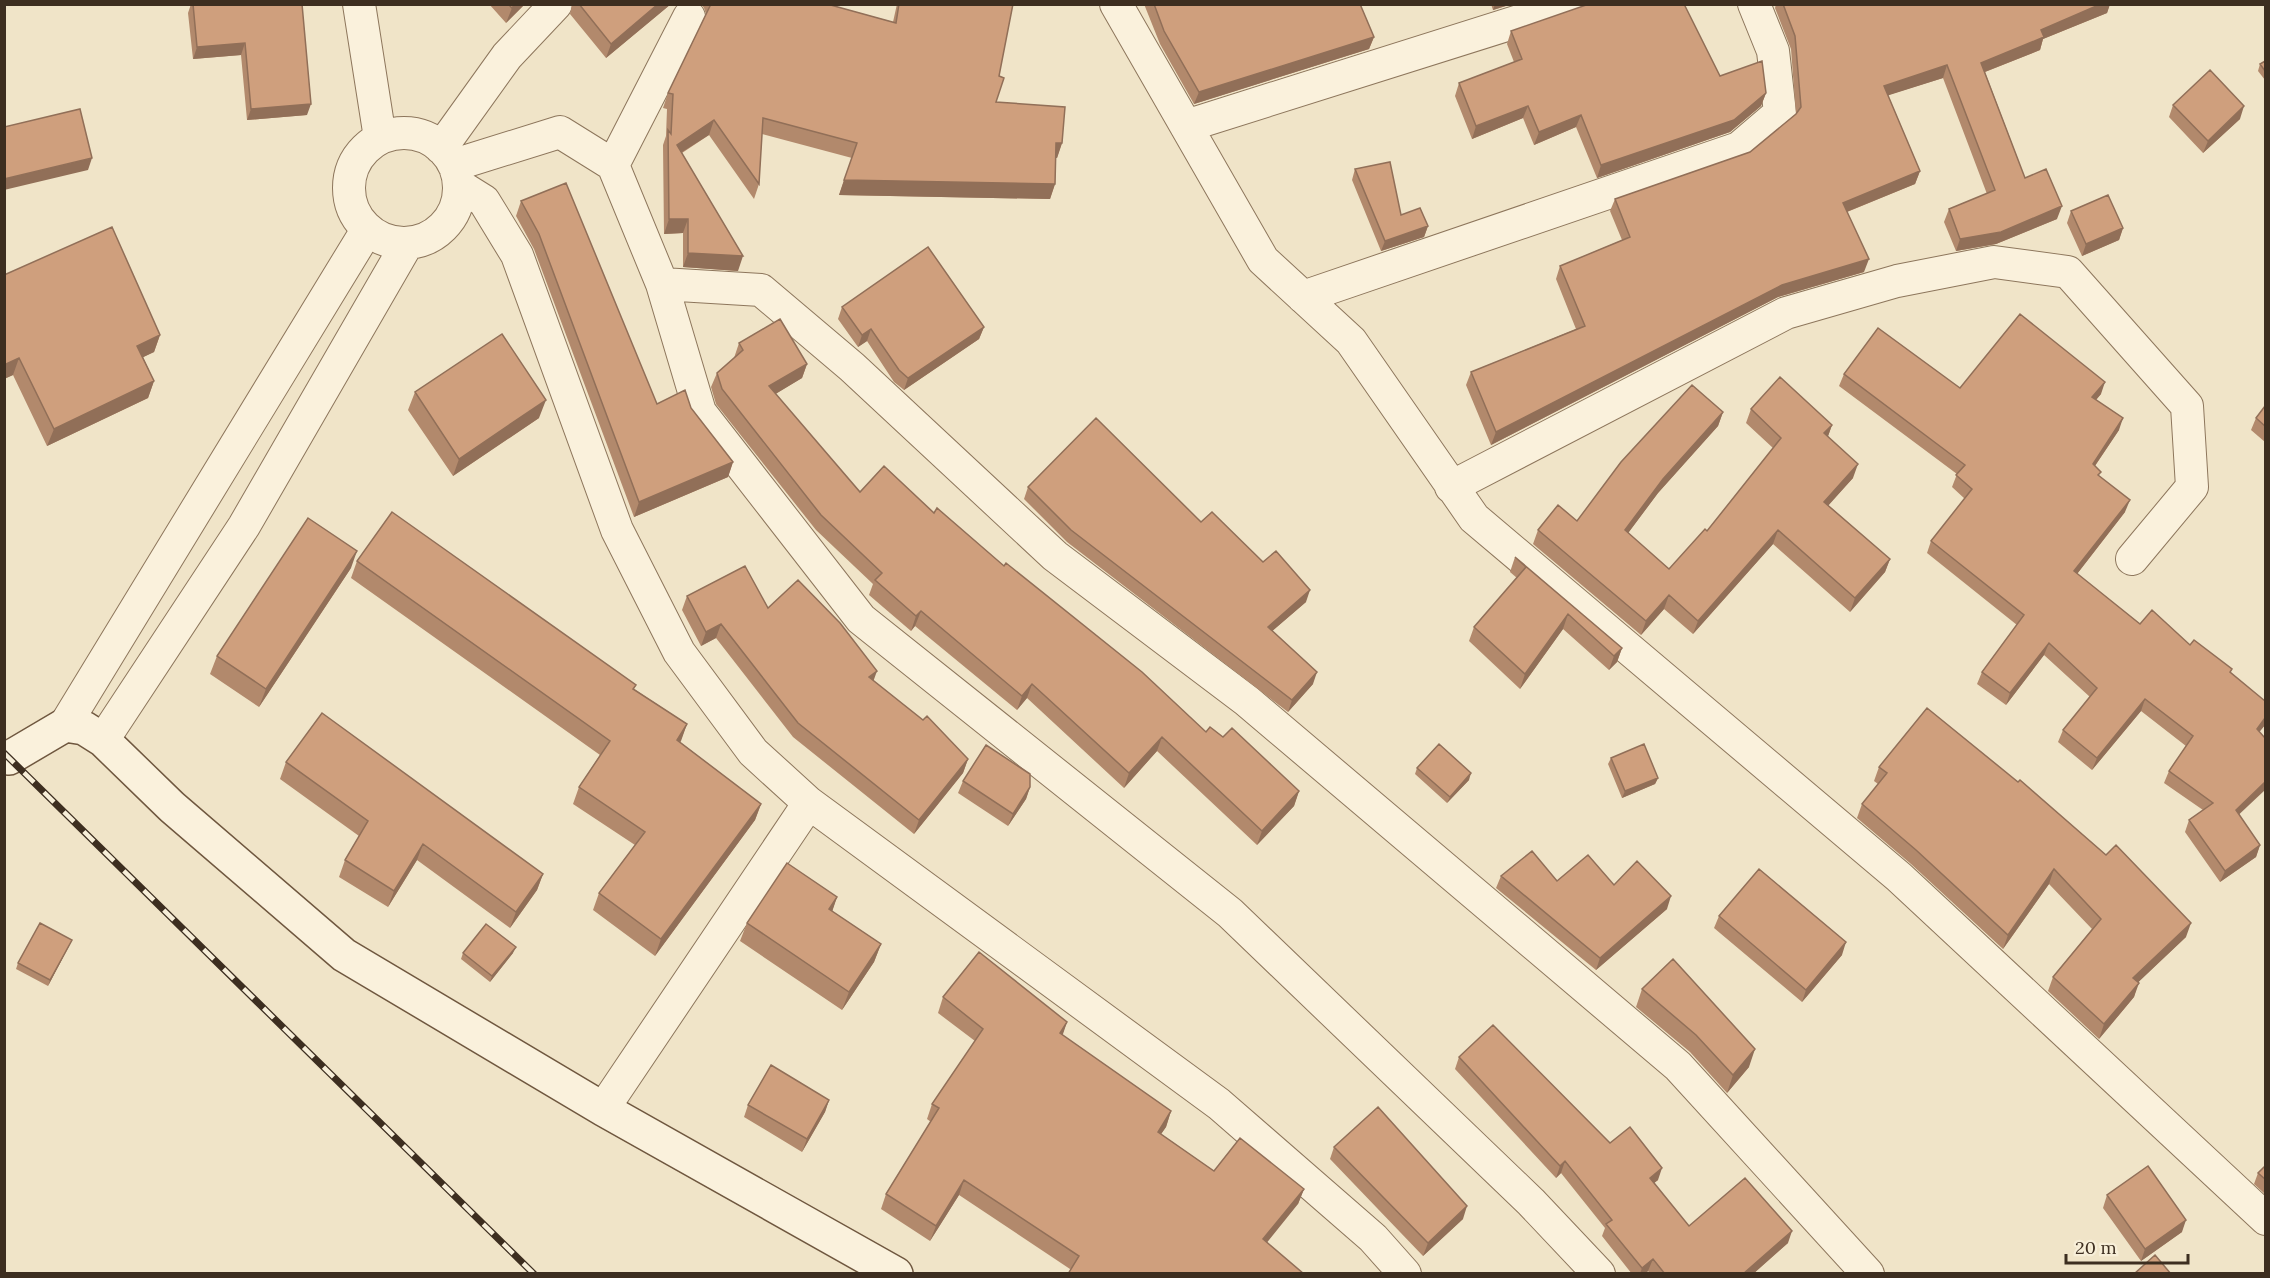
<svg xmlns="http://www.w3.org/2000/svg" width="2270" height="1278" font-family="Lora,serif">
<rect width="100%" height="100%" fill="#f0e4c8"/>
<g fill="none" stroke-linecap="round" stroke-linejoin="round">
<defs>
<path id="minor" d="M359 4 380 138
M1116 4 1263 260 1351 341 1474 518 1899 877 2266 1219
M689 17 613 165 662 284 761 290 852 367 1055 556 1247 701 1678 1066 1868 1274
M1186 126 1573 4
M349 188a55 55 0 1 1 110 0a55 55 0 1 1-110 0Z
M441 148 507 56 556 4
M454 165 560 132 613 165
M460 186 484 201 517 255 617 530 679 652 753 752 809 803 1219 1104 1373 1238 1405 1274
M662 284 700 412 861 619 1230 913 1531 1202 1599 1274
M1303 297 1739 148 1780 113 1773 51 1754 4
M1451 487 1786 313 1897 281 1994 262 2068 272 2187 406 2192 487 2132 559
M65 725 367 230
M103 740 244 526 407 244
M603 1109 809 803"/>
<path id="secondary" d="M4 757 9 758 65 725 84 728 103 740 172 807 344 955 603 1109 896 1274"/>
</defs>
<use href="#minor" stroke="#8d765c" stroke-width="34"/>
<use href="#secondary" stroke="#6f573f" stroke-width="36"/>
<use href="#minor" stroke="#faf1dc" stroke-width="32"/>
<use href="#secondary" stroke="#faf1dc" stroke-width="33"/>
<defs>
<path id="rail" d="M4 753 534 1274"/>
</defs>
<use href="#rail" stroke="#3d2e20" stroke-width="7"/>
<use href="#rail" stroke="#f7eed8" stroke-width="4.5" stroke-dasharray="14" stroke-linecap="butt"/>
</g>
<path fill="#b2896c" d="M191 4H302L307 115 247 120 241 55 193 59 188 13Z
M489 4H525L506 23Z
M572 4H671L606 58 570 14Z
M701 4H827L893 22 897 4H1013L999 76 996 102 1062 143 1057 158 1056 157 1055 184 1050 199 839 195 852 158 762 134 759 184 754 199 709 135 682 153 738 271 683 267V233L664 234 663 145 666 136 667 109 663 108 668 93 706 14 704 8Z
M1144 4H1360L1374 37 1369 49 1194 104 1160 44Z
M1491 4H1512L1493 10Z
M1776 4H2110L2107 13 2043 39 2040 50 1985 72 2025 178 2057 219 1996 244 1956 251 1944 222 1949 209 1987 194 1943 78 1888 95 1920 171 1915 184 1847 212 1864 272 1778 297 1491 445 1466 385 1471 372 1576 329 1556 279 1560 266 1622 240 1610 211 1615 199 1750 152 1796 114 1791 49 1775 8Z
M1511 31 1720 76 1766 93 1761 106 1730 132 1597 178 1576 127 1534 145 1523 118 1472 139 1455 96 1459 83 1514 62 1507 44Z
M2265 61V80L2258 71 2260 64Z
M2173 105 2240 119 2203 153 2169 117Z
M1355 169 1401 215 1428 226 1424 237 1381 251 1352 180Z
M521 201 657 404 691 408 733 462 728 477 634 517 534 249 516 216Z
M2071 211 2123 228 2119 240 2082 256 2067 223Z
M4 275 160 335 154 352 143 357 154 381 148 398 47 446 13 375 4 379Z
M842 307 984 327 979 339 904 390 894 382 867 341 858 347 838 319Z
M739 343 807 364 802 378 775 394 860 492 934 513 1004 566 1206 732 1223 737 1299 791 1294 806 1257 845 1157 751 1124 788 1027 698 1017 710 915 626 911 631 869 595 873 584 816 530 716 404 711 387 717 373 734 358Z
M1844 374 1960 388 2101 394 2096 400 2119 430 2095 466 2099 476 2125 512 2077 574 2140 624 2190 645 2231 673 2265 725 2259 732 2239 815 2260 845 2256 857 2220 882 2185 832 2189 820 2203 810 2164 783 2169 771 2186 746 2141 711 2092 770 2058 742 2063 730 2090 697 2044 655 2006 705 1977 684 1982 672 2017 625 1927 553 1931 541 1965 499 1952 487 1957 474 1839 386Z
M415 392 539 418 453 476 408 410Z
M2265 406V442L2251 430 2256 418Z
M1751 409 1832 425 1828 436 1853 478 1828 505 1890 559 1885 572 1850 612 1773 544 1693 634 1664 609 1641 635 1533 544 1538 530 1577 521 1723 412 1718 426 1658 493 1628 533 1669 569 1707 531 1773 448 1746 423Z
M1028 487 1201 522 1263 562 1306 602 1272 631 1313 684 1288 712 1067 542 1024 499Z
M1515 557 1622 648 1617 662 1609 670 1563 629 1520 689 1469 641 1474 627 1517 578 1510 572Z
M357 561 636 685 634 689 687 724 680 742 761 804 755 820 655 956 593 910 599 893 635 845 573 804 579 787 600 755 351 578Z
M351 568 259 707 210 674 217 656Z
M687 596 768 608 873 681 968 759 963 773 914 834 793 737 716 638 701 646 682 610Z
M1611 758 1658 778 1655 784 1622 798 1608 764Z
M286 762 543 874 537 890 510 928 417 860 388 907 339 877 345 860 359 836 280 779Z
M1879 767 2186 937 2138 982 2134 997 2099 1039 2048 991 2053 977 2092 929 2049 884 2003 949 1911 864 1857 818 1862 804 1878 784 1874 781Z
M1417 768 1469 780 1447 803 1415 774Z
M963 781 1030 787 1026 799 1008 826 958 793Z
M1501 876 1614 885 1667 909 1596 970 1496 888Z
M837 897 832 911 881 944 874 962 842 1010 740 941 747 923Z
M1719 916 1842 955 1802 1002 1714 928Z
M69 946 48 986 16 969 18 963Z
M463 953H513L490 982 461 959Z
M1642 989 1749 1067 1727 1093 1690 1052 1636 1007Z
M943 997 1067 1022 1062 1035 1171 1111 1166 1127 1161 1134 1214 1171 1304 1189 1298 1204 1070 1269 959 1195 930 1241 881 1209 886 1194 931 1122 927 1119 932 1104 975 1041 938 1013Z
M1459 1057 1610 1143 1658 1180 1654 1183 1689 1226 1788 1243 1753 1274H1650L1648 1271 1645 1274H1632L1602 1236 1605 1228 1561 1173 1556 1178 1455 1069Z
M829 1100 825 1112 802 1152 744 1117 748 1105Z
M1334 1147 1463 1219 1423 1256 1330 1159Z
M2265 1166V1194L2254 1184 2258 1173Z
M2107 1195 2182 1232 2141 1261 2103 1208Z"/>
<path fill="#916f58" d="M515 4H525L506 23 512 8Z
M658 4H671L606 58 611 44Z
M1495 4H1512L1493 10Z
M2101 4H2110L2107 13 2043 39 2040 50 1977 75 1981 63 2041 30Z
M1374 37 1369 49 1194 104 1199 92Z
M245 43 241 55 193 59 197 47Z
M1947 65 1943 78 1880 98 1884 86Z
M1766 93 1761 106 1730 132 1597 178 1601 165Z
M311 104 307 115 247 120 251 109Z
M1528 106 1523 118 1472 139 1476 126Z
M2244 106 2240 119 2203 153 2208 141Z
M1581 115 1576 127 1534 145 1539 132Z
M714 120 709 135 671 159 677 145Z
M1056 143H1062L1057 158 1051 157Z
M92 158 88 170 4 190V179Z
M1920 171 1915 184 1839 215 1843 203Z
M844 180 1055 184 1050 199 839 195Z
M2062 206 2057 219 1996 244 1956 251 1960 239Z
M669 219H688L683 233 664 234Z
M1428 226 1424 237 1381 251 1385 241Z
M2123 228 2119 240 2082 256 2086 244Z
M688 253 743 256 738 271 683 267Z
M1869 259 1864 272 1778 297 1491 445 1496 432 1782 285Z
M984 327 979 339 904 390 908 378Z
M871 329 867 341 858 347 862 335Z
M160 335 154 352 131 363 137 346Z
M19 358 13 375 4 379V365Z
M807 364 802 378 764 401 769 386Z
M154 381 148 398 47 446 54 429Z
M2105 382 2101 394 2088 409 2092 397Z
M546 400 539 418 453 476 459 459Z
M1723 412 1718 426 1658 493 1620 544 1625 530 1663 479Z
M2123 418 2119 430 2088 476 2093 464Z
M1832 425 1827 439 1824 433Z
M733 462 728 477 634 517 639 502Z
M1858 464 1853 478 1819 516 1824 502Z
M2130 500 2125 512 2070 583 2074 571Z
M1778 530 1773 544 1693 634 1698 621Z
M357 551 351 568 259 707 266 689Z
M1890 559 1885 572 1850 612 1855 598Z
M1310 590 1306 602 1263 639 1268 627Z
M1669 595 1664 609 1641 635 1646 621Z
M921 611 915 626 911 631 916 616Z
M1568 614 1563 629 1520 689 1525 674Z
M721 624 716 638 701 646 706 632Z
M2049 643 2044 655 2006 705 2010 693Z
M1622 648 1617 662 1609 670 1614 656Z
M877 671 872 685 869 677Z
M1317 672 1313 684 1288 712 1292 700Z
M1032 684 1027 698 1017 710 1022 696Z
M2145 699 2141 711 2092 770 2097 758Z
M2265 718V725L2252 741 2257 729Z
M687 724 681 741 671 756 677 740Z
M1162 737 1157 751 1124 788 1129 773Z
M968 759 963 773 914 834 919 820Z
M1471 773 1469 780 1447 803 1450 797Z
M1658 778 1655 784 1622 798 1625 791Z
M2265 782V790L2231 822 2236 810Z
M1030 787 1026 799 1008 826 1013 814Z
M1299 791 1294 806 1257 845 1262 831Z
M761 804 755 820 655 956 661 939Z
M423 844 417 860 388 907 394 891Z
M2260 845 2256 857 2220 882 2225 871Z
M2054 869 2049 884 2003 949 2008 935Z
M543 874 537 890 510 928 516 912Z
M1671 896 1667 909 1596 970 1600 958Z
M837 897 831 915 829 909Z
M2191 923 2186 937 2128 992 2133 978Z
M72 940 69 946 48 986 50 980Z
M1846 942 1842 955 1802 1002 1806 990Z
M881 944 874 962 842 1010 849 992Z
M516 947 513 953 490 982 492 976Z
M2139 983 2134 997 2099 1039 2104 1024Z
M1067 1022 1062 1037 1060 1033Z
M1755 1049 1749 1067 1727 1093 1733 1075Z
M829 1100 825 1112 802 1152 807 1139Z
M1171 1111 1166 1127 1152 1147 1158 1132Z
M1565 1161 1561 1173 1556 1178 1560 1166Z
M1662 1168 1658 1180 1645 1190 1650 1178Z
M964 1180 959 1195 930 1241 936 1226Z
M1304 1189 1298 1204 1257 1255 1263 1239Z
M1467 1206 1463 1219 1423 1256 1428 1243Z
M2186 1220 2182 1232 2141 1261 2145 1249Z
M1792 1231 1788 1243 1753 1274H1743Z
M1653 1259 1648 1271 1645 1274H1640L1642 1268Z"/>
<path fill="#cf9f7d" stroke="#916f58" stroke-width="1.5" d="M193 4H302L311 104 251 109 245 43 197 47Z
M508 4H515L512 8Z
M579 4H658L611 44Z
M711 4H827L896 23 899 4H1013L999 76 1004 78 996 102 1065 107 1062 143H1056L1055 184 844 180 857 143 763 118 759 184 714 120 677 145 743 256 688 253V219H669L668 130 671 134 673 94 668 93Z
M1154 4H1360L1374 37 1199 92 1164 31Z
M1589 4H1684L1720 76 1762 61 1766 93 1734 120 1601 165 1581 115 1539 132 1528 106 1476 126 1459 83 1522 59 1511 31Z
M1783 4H2101L2041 30 2044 37 1981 63 2025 178 2046 169 2062 206 2001 232 1960 239 1949 209 1995 190 1947 65 1884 86 1920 171 1843 203 1869 259 1782 285 1496 432 1471 372 1585 326 1560 266 1630 237 1615 199 1750 152 1796 114 1801 107 1795 36Z
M2265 61V71L2260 64Z
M2210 70 2244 106 2208 141 2173 105Z
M80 109 92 158 4 179V127Z
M1390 162 1401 215 1420 208 1428 226 1385 241 1355 169Z
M566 183 657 404 685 390 691 408 733 462 639 502 539 234 521 201Z
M2108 195 2123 228 2086 244 2071 211Z
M112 227 160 335 137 346 154 381 54 429 19 358 4 365V275Z
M928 247 984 327 908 378 899 370 871 329 862 335 842 307Z
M2020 314 2105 382 2092 397 2123 418 2093 464 2101 472 2098 475 2130 500 2074 571 2140 624 2152 610 2190 645 2194 640 2232 669 2230 672 2265 701V718L2257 729 2265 738V782L2236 810 2260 845 2225 871 2189 820 2213 803 2169 771 2193 736 2145 699 2097 758 2063 730 2097 688 2049 643 2010 693 1982 672 2024 615 1931 541 1972 489 1956 475 1965 465 1844 374 1878 328 1960 388Z
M780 319 807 364 769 386 860 492 884 466 934 513 937 508 1004 566 1006 563 1142 672 1206 732 1210 727 1223 737 1232 728 1299 791 1262 831 1162 737 1129 773 1032 684 1022 696 921 611 916 616 875 580 882 573 821 515 722 389 717 373 743 350 739 343Z
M502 334 546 400 459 459 415 392Z
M1780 377 1832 425 1824 433 1858 464 1824 502 1890 559 1855 598 1778 530 1698 621 1669 595 1646 621 1538 530 1558 505 1577 521 1621 462 1692 385 1723 412 1663 479 1625 530 1669 569 1705 529 1707 531 1781 438 1751 409Z
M2265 406V426L2256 418Z
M1096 418 1201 522 1212 512 1263 562 1276 551 1310 590 1268 627 1317 672 1292 700 1071 530 1028 487Z
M392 512 636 685 633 689 687 724 677 740 761 804 661 939 599 893 645 832 579 787 610 741 357 561Z
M308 518 357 551 266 689 217 656Z
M1515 557 1622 648 1614 656 1568 614 1525 674 1474 627 1526 567Z
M745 566 768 608 798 580 840 623 877 671 869 677 923 720 927 716 968 759 919 820 798 723 721 624 706 632 687 596Z
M1927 708 2018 782 2020 780 2106 855 2116 845 2191 923 2133 978 2139 983 2104 1024 2053 977 2101 919 2054 869 2008 935 1916 850 1862 804 1887 773 1879 767Z
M322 713 543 874 516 912 423 844 394 891 345 860 368 821 286 762Z
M1439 744 1471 773 1450 797 1417 768Z
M1644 744 1658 778 1625 791 1611 758Z
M986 745 1030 774V787L1013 814 963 781Z
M1532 851 1557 881 1588 855 1614 885 1637 861 1671 896 1600 958 1501 876Z
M787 863 837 897 829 909 881 944 849 992 747 923Z
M1759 869 1846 942 1806 990 1719 916Z
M40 923 72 940 50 980 18 963Z
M486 924 516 947 492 976 463 953Z
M979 952 1067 1022 1060 1033 1171 1111 1158 1132 1214 1171 1240 1138 1304 1189 1263 1239 1304 1274H1068L1079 1256 964 1180 936 1226 886 1194 939 1108 932 1104 983 1029 943 997Z
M1673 959 1755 1049 1733 1075 1696 1035 1642 989Z
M1493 1025 1610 1143 1630 1127 1662 1168 1650 1178 1689 1226 1745 1178 1792 1231 1743 1274H1665L1653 1259 1642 1268 1606 1224 1612 1220 1565 1161 1560 1166 1459 1057Z
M771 1065 829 1100 807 1139 748 1105Z
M1378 1107 1467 1206 1428 1243 1334 1147Z
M2148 1166 2186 1220 2145 1249 2107 1195Z
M2265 1166V1179L2258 1173Z
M2155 1255 2171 1274H2134Z"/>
<rect width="2270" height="1278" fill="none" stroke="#3d2e20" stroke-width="12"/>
<path d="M2066 1254v9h122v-9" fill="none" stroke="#3d2e20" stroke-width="3"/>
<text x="2075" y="1254" font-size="18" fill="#3d2e20" stroke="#f7eed8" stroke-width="4.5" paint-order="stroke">20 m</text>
</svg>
